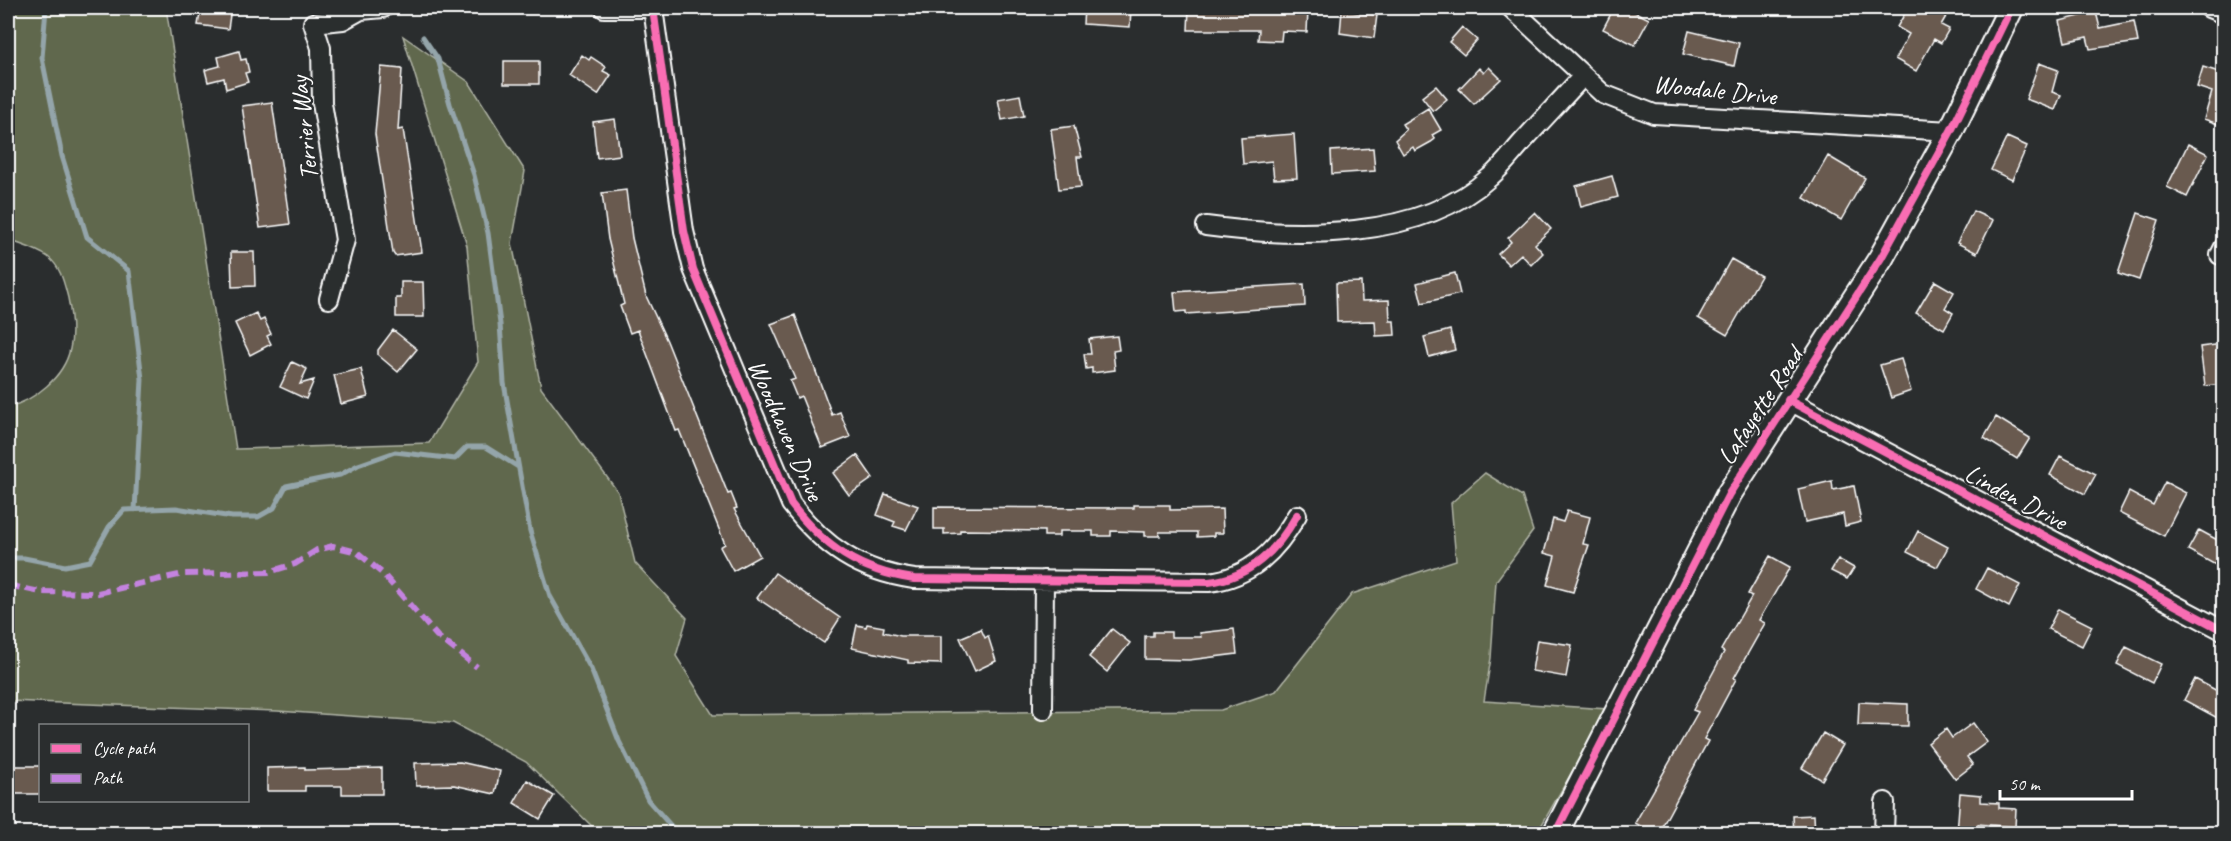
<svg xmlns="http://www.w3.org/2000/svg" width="2231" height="841" font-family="Caveat,sans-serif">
<rect width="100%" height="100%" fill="#2a2d2e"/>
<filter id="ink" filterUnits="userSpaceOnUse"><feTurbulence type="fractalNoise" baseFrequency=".0167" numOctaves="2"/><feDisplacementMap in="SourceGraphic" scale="12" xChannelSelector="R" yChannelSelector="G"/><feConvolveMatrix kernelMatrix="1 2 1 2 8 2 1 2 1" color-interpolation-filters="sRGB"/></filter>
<g filter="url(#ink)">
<path fill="#61684e" stroke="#b0b4a6" stroke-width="1.5" d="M8 8H166L236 449 429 443 478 362 467 246 403 36 469 82 525 171 512 243 541 388 618 492 635 563 687 618 676 656 713 715 1221 710 1276 691 1352 594 1456 560 1451 503 1485 473 1522 496 1533 531 1496 581 1491 658 1484 701 1608 709 1537 833 600 834 526 762 453 723 277 711 8 701V407C34 401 64 377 70 349 74 334 71 313 68 298 64 283 61 267 48 257 38 250 25 246 14 242L8 192Z"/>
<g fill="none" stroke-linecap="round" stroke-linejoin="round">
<path stroke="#94a5aa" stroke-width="5" d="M46 8 42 58 62 156 87 237 129 271 142 379 135 510
M423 37 438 59 450 104 474 175 488 233 500 324 504 383 517 458 530 531 550 596 591 669 619 741 648 800 678 834
M8 558H24L65 566 90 561 109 527 124 510 176 508 232 517H258L274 508 286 486 340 475 358 465 395 452 455 459 467 447H486L518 467"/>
</g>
<path fill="#695a50" stroke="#fff" stroke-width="1.5" d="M201 8H231L228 29 198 25Z
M1084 8H1131L1130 27 1083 24Z
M1189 8 1308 10 1307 32 1282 31 1281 41 1258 40 1259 30H1188Z
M1614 8H1627L1649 19 1635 45 1603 29Z
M1908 8H1939L1948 13 1941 25 1949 29 1941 43 1934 39 1916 71 1895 59 1909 34 1897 27Z
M1342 11 1377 15 1374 38 1340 33Z
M2096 12 2100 28 2134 21 2138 42 2090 49 2087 37 2065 42 2060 21Z
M1462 27 1477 40 1464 55 1449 42Z
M1689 31 1739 43 1734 66 1683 54Z
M239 51 241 60 246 59 249 72 245 73 248 82 226 89 224 78 208 82 205 70 220 66 218 57Z
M582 55 589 60 591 57 606 67 603 71 611 75 598 95 569 75Z
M504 61H539V84H504Z
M2039 63 2058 70 2052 92 2061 95 2055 110 2026 99Z
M381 67 402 69 398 130 403 129 422 252 395 256 393 253 375 134Z
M1489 67 1501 79 1474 104 1459 89 1479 68 1484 73Z
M2203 67 2219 72 2221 67H2223V126L2204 119 2212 92 2197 87Z
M1436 86 1447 99 1433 111 1422 97Z
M1020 95 1024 116 1002 120 998 99Z
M272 102 290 224 260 228 242 106Z
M1428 108 1441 130 1432 135 1435 139 1431 142 1415 151 1413 147 1403 154 1395 140 1406 130 1402 124Z
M615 119 620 155 597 158 593 122Z
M1074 126 1082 157H1077L1081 187 1059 189 1051 129Z
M1294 134 1297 178 1274 179 1272 161 1243 164 1241 138Z
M2007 137 2027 146 2012 180 1991 170Z
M2188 144 2208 154 2187 197 2167 187Z
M1373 148 1375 171 1332 174 1331 151Z
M1828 156 1865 178 1841 220 1804 198Z
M1612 176 1618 197 1581 207 1576 186Z
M626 190 632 238 646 296 667 341 728 494 731 493 737 508 734 509 760 556 733 571 720 547 725 544 679 430 676 431 638 330 630 333 620 306 624 304 608 239 602 193Z
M1973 211 1993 220 1977 253 1957 243Z
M1535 212 1551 229 1535 244 1543 253 1531 265 1521 254 1509 265 1498 254 1511 242 1508 238Z
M2138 213 2159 220 2139 280 2118 273Z
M231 252H254L255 286 232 287Z
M1731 259 1761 276 1727 335 1698 318Z
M1455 273 1460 294 1422 303 1417 283Z
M1935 281 1954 292 1945 308 1953 313 1944 329 1916 313Z
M401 282H423L424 317H396V298H401Z
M1361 282 1362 301 1389 300 1390 321H1394L1395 335 1376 336 1375 321 1337 322 1336 283Z
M1304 284 1305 306 1186 314V311L1176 312 1174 292Z
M256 313 260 321 264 319 271 334 267 336 271 344 250 355 235 323Z
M795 315 832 415 840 412 850 437 822 448 801 396 797 398 790 381 795 379 771 324Z
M393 330 417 349 398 372 378 355V350Z
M1450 330 1455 350 1429 357 1424 337Z
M1117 336 1119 350 1113 351 1115 370 1092 373V368L1086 369 1084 354H1091L1089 339Z
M2223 344V384L2205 386 2200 347Z
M1901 359 1911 391 1891 398 1880 365Z
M292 362 307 369 300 384 314 380 306 399 280 387Z
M361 369 368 397 341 404 334 375Z
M1996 417 2030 438 2017 459 1984 438Z
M857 455 873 478 849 495 833 473Z
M2060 456 2096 474 2085 494 2050 475Z
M1832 481 1833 490 1854 486 1861 522 1845 526 1843 514 1805 522 1798 489Z
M2165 482 2186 493 2164 536 2119 513 2129 492 2153 505Z
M885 494 918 506 906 530 893 526 895 522 877 515Z
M1134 505H1170V510L1222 509 1223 533H1214V536L1197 537V532H1159L1160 536H1145V532L1111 531V536H1093V531H1059V536H1044V531L960 530V533L944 534V529H934V507L1134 508Z
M1567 511 1590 517 1583 544 1589 545 1573 592 1547 585 1555 556 1544 553 1553 519 1563 522Z
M2199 530 2223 543V569L2188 550Z
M1918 531 1948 547 1937 567 1907 552Z
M1770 556 1790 567 1759 620 1765 623 1734 678 1736 679 1704 739 1708 741 1658 834H1655L1635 823 1698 712 1693 710 1724 652 1721 650 1752 596 1748 594Z
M1838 559 1854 568 1847 579 1831 571Z
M1987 568 2020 585 2009 607 1976 589Z
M775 573 840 618 824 643 757 598Z
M2058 609 2092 626 2082 646 2048 629Z
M867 624 884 627 883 632 901 636H941V664L908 663V660L852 648 857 625 866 627Z
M981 629 985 638 988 636 996 661 975 671 960 638Z
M1112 629 1130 643 1107 672 1089 657Z
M1234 629 1237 654 1189 660 1145 659V636H1153V632H1171V637H1201L1200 633Z
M1537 640 1572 645 1566 677 1532 671Z
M2126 647 2161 664 2152 683 2117 665Z
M2195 679 2223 694V721L2184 700Z
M1859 702 1908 704V726L1858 725Z
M1973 723 1987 742 1967 757 1973 765 1955 779 1928 743 1946 729 1952 738Z
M1823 733 1843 745 1822 780 1802 768Z
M460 762 500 771 495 794 454 785 416 786 415 763Z
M8 766H40V794H8Z
M305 767V770L382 768V794H342V786H305V791H267V768Z
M527 780 554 796 540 819 514 803Z
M1960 793 1981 795V802L1999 803V808L2016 809 2015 827 1978 824 1977 834H1957Z
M1814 815 1815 834H1794L1793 816Z"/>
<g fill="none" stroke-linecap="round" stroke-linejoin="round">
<defs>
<path id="minor" d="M604 8H653
M653 8 684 231 693 269 791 504C824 547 859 571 914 579L1209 582C1251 577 1277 550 1297 515
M1511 8 1603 94 1654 114 1951 131
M2209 8 2224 14
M1206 226C1295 238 1420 241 1490 177 1503 166 1513 152 1524 140 1544 118 1564 97 1583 76
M2220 255 2224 247
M329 299 345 240 322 103 321 48 313 23 343 20 361 10 383 8
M1788 400 2224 631
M1043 710 1044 580
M1884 834 1885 802"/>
<path id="secondary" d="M1555 834 1729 494 1881 258 1951 131 2011 8"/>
</defs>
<use href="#minor" stroke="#fff" stroke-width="22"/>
<use href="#secondary" stroke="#fff" stroke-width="28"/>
<use href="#minor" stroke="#2a2d2e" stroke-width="18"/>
<use href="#secondary" stroke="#2a2d2e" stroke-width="24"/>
<path stroke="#c483df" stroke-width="6" stroke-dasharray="12 6" stroke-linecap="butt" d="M8 585 40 592 98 593 183 574 269 572 295 564 317 550 333 546 357 552 383 574 437 636 477 667"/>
<defs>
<path id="cycleway" d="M653 8 684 231 693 269 791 504C824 547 859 571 914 579L1209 582C1251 577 1277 550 1297 515
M1788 400 2224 631
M1555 834 1729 494 1881 258 1951 131 2011 8"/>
</defs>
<use href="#cycleway" stroke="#2a2d2e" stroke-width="11"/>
<use href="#cycleway" stroke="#f96db3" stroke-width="8"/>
</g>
</g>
<g text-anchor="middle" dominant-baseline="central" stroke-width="4.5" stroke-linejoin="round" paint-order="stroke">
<g font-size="26" fill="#fff" stroke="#2a2d2e">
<text transform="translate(1715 90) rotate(6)">Woodale Drive</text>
<text transform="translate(304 128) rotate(-96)">Terrier Way</text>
<text transform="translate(1760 406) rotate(-57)">Lafayette Road</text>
<text transform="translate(786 430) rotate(66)">Woodhaven Drive</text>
<text transform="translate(2016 497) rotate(28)">Linden Drive</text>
</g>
</g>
<rect width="2231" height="841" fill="none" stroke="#2a2d2e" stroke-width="30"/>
<rect x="15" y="15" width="2201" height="811" fill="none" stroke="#fff" stroke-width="2" filter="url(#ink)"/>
<rect x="39" y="724" width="210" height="78" fill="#2a2d2e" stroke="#7f8182" stroke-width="1.5"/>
<rect x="51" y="744" width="30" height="9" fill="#f96db3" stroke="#7f8182" stroke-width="1.5"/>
<text x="93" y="754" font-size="18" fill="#ffffff">Cycle path</text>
<rect x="51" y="774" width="30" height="9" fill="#c483df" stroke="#7f8182" stroke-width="1.5"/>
<text x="93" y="784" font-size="18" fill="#ffffff">Path</text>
<path d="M2000 790v9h132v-9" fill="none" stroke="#ffffff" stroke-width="3"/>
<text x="2009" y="790" font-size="18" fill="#ffffff" stroke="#2a2d2e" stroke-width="4.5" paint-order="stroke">50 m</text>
</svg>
